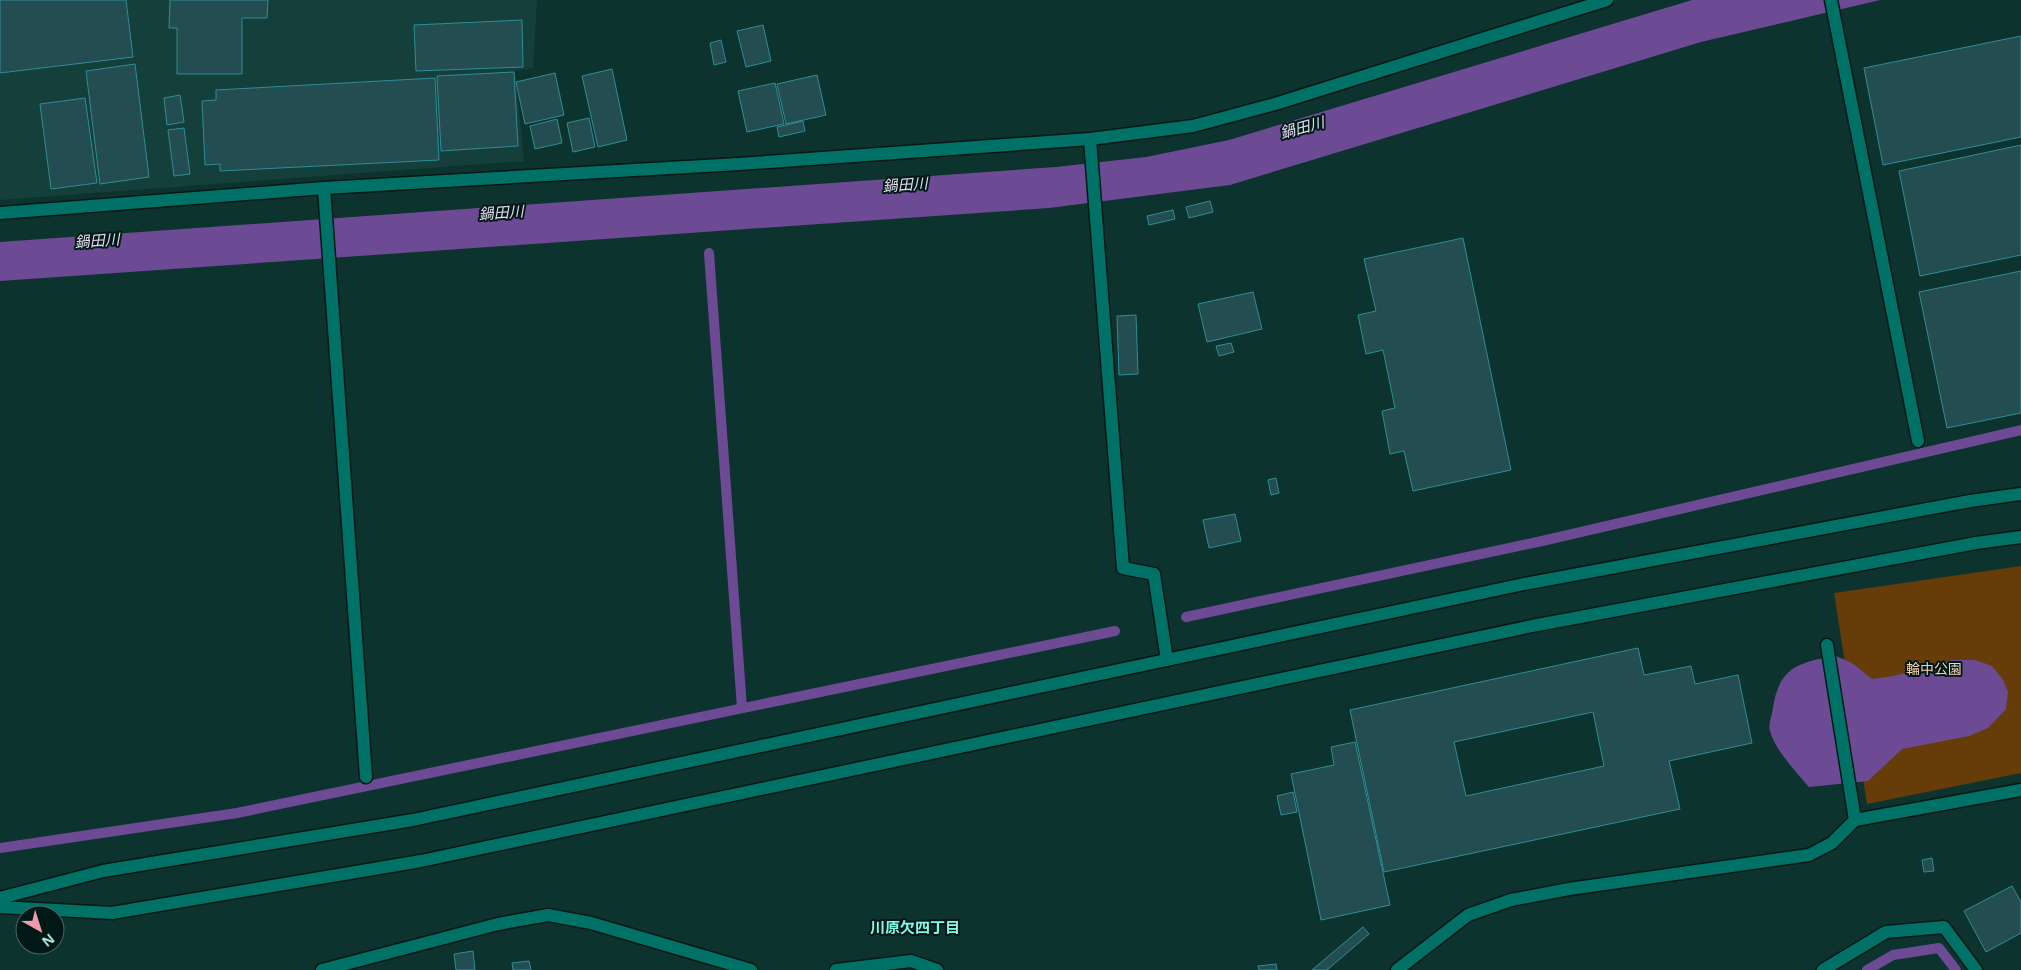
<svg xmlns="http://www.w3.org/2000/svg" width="2021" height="970" font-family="'Open Sans','Noto Sans JP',sans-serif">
<rect width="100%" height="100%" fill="#0c332e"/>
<path fill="#143f3a" d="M0 0H537L533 68 515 71 524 161 0 200Z"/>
<path fill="#663c09" d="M2021 566V773L1867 804 1834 593Z"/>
<path fill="#6d4b94" d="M1692 0H1880L1701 42 1230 185 1049 208 0 281V242L1056 167 1146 157 1229 140Z
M1836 656 1852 663 1872 679 1894 676 1953 660H1975L1992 666 2003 680 2008 692 2006 709 1988 728 1969 736 1902 749 1868 781 1809 787C1796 772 1775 750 1770 731 1768 725 1772 715 1773 708 1779 667 1799 662 1836 656Z"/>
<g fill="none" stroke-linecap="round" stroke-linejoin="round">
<path stroke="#6d4b94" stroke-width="10" d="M709 253 742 708
M1186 617 1542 541 2021 430
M0 848 237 813 1115 631
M1867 970 1893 955 1939 948 1956 970"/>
</g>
<path fill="#234d51" stroke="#2e8e97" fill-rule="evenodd" d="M0 0H126L133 57 0 73Z
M170 0H268L267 18H242V74H177V28H169Z
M522 20 523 67 416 71 414 25Z
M763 25 771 61 746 67 737 31Z
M2021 36V137L1883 165 1864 68Z
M721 40 726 62 714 65 710 43Z
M135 64 149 177 100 184 86 71Z
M612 69 627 140 598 147 582 76Z
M514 72 518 146 441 151 437 76Z
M555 73 564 115 525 124 516 82Z
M817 75 826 115 786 124 777 84Z
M435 78 439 160 220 171V164L205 165 202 101 216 100V90Z
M775 83 784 124 747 132 738 91Z
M180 95 184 122 167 125 164 98Z
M85 98 97 183 51 189 40 104Z
M589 118 595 147 573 152 567 123Z
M557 119 562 143 535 149 530 126Z
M803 121 805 131 779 137 777 127Z
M184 128 190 174 174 176 168 130Z
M2021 145V255L1920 276 1899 171Z
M1210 201 1213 212 1189 218 1186 207Z
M1173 210 1175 219 1149 225 1147 216Z
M1463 238 1511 470 1413 491 1404 451 1390 454 1382 411 1395 408 1383 350 1366 354 1358 315 1376 311 1364 259Z
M2021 271V413L1947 428 1919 292Z
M1253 292 1262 329 1207 342 1198 304Z
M1136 315 1138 374 1119 375 1117 316Z
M1231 343 1234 352 1219 356 1216 346Z
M1276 478 1279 493 1271 495 1268 480Z
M1235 514 1241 541 1209 548 1203 520Z
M1638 648 1644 675 1691 666 1695 684 1738 675 1752 743 1669 761 1680 809 1384 872 1350 710ZM1593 712 1604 766 1466 796 1454 742Z
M1355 742 1390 905 1321 920 1291 774 1334 765 1331 747Z
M1293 792 1297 812 1281 815 1277 796Z
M1932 858 1934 871 1924 872 1922 860Z
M2012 886 2021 902V933L1986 952 1964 911Z
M1363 927 1369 934 1327 970H1312Z
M473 951 475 970H456L454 954Z
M529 961 531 970H513L512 963Z
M1276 964 1277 970H1259L1258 966Z"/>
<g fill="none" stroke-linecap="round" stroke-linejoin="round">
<defs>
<path id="service" d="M1827 645 1855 820"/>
<path id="minor" d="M1831 0 1918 441
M1090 139 1123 568 1154 574 1167 660
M324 188 366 777
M0 213 324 188 739 164 1090 139 1193 126 1275 104 1607 0
M322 970 498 924 548 915 591 923 751 970
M836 970 911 961 937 970
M1397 970 1468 915 1511 900 1569 889 1809 855 1832 843 1855 820 2021 790
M1823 970 1886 932 1944 927 1976 970"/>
<path id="tertiary" d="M0 898 103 871 413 820 1524 584 1970 501 2021 494
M0 907 112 913 421 861 1532 626 1976 543 2021 537"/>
</defs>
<use href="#service" stroke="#081815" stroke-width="15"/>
<use href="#minor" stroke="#081815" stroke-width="15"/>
<use href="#tertiary" stroke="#081815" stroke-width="15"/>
<use href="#service" stroke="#007167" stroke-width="12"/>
<use href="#minor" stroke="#007167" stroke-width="12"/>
<use href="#tertiary" stroke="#007167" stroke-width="12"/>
</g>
<g text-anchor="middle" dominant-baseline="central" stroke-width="4" stroke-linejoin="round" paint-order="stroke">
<g font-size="14" fill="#f7d3b2" stroke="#011916">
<text x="1934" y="668">輪中公園</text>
</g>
<g font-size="15" font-style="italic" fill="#e6def3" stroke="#011916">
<text transform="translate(1302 127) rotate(-15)">鍋田川</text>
<text transform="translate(905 184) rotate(-4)">鍋田川</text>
<text transform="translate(501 212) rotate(-4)">鍋田川</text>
<text transform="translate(97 240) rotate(-4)">鍋田川</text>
</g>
<g font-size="15" font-weight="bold" fill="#83f8e8" stroke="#011916">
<text x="915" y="927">川原欠四丁目</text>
</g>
</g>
<g transform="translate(40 930) rotate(141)"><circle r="24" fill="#011916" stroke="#466964"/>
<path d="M0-4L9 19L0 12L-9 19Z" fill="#f29aaf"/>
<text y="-8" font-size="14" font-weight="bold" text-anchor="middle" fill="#ade1d8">N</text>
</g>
</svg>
